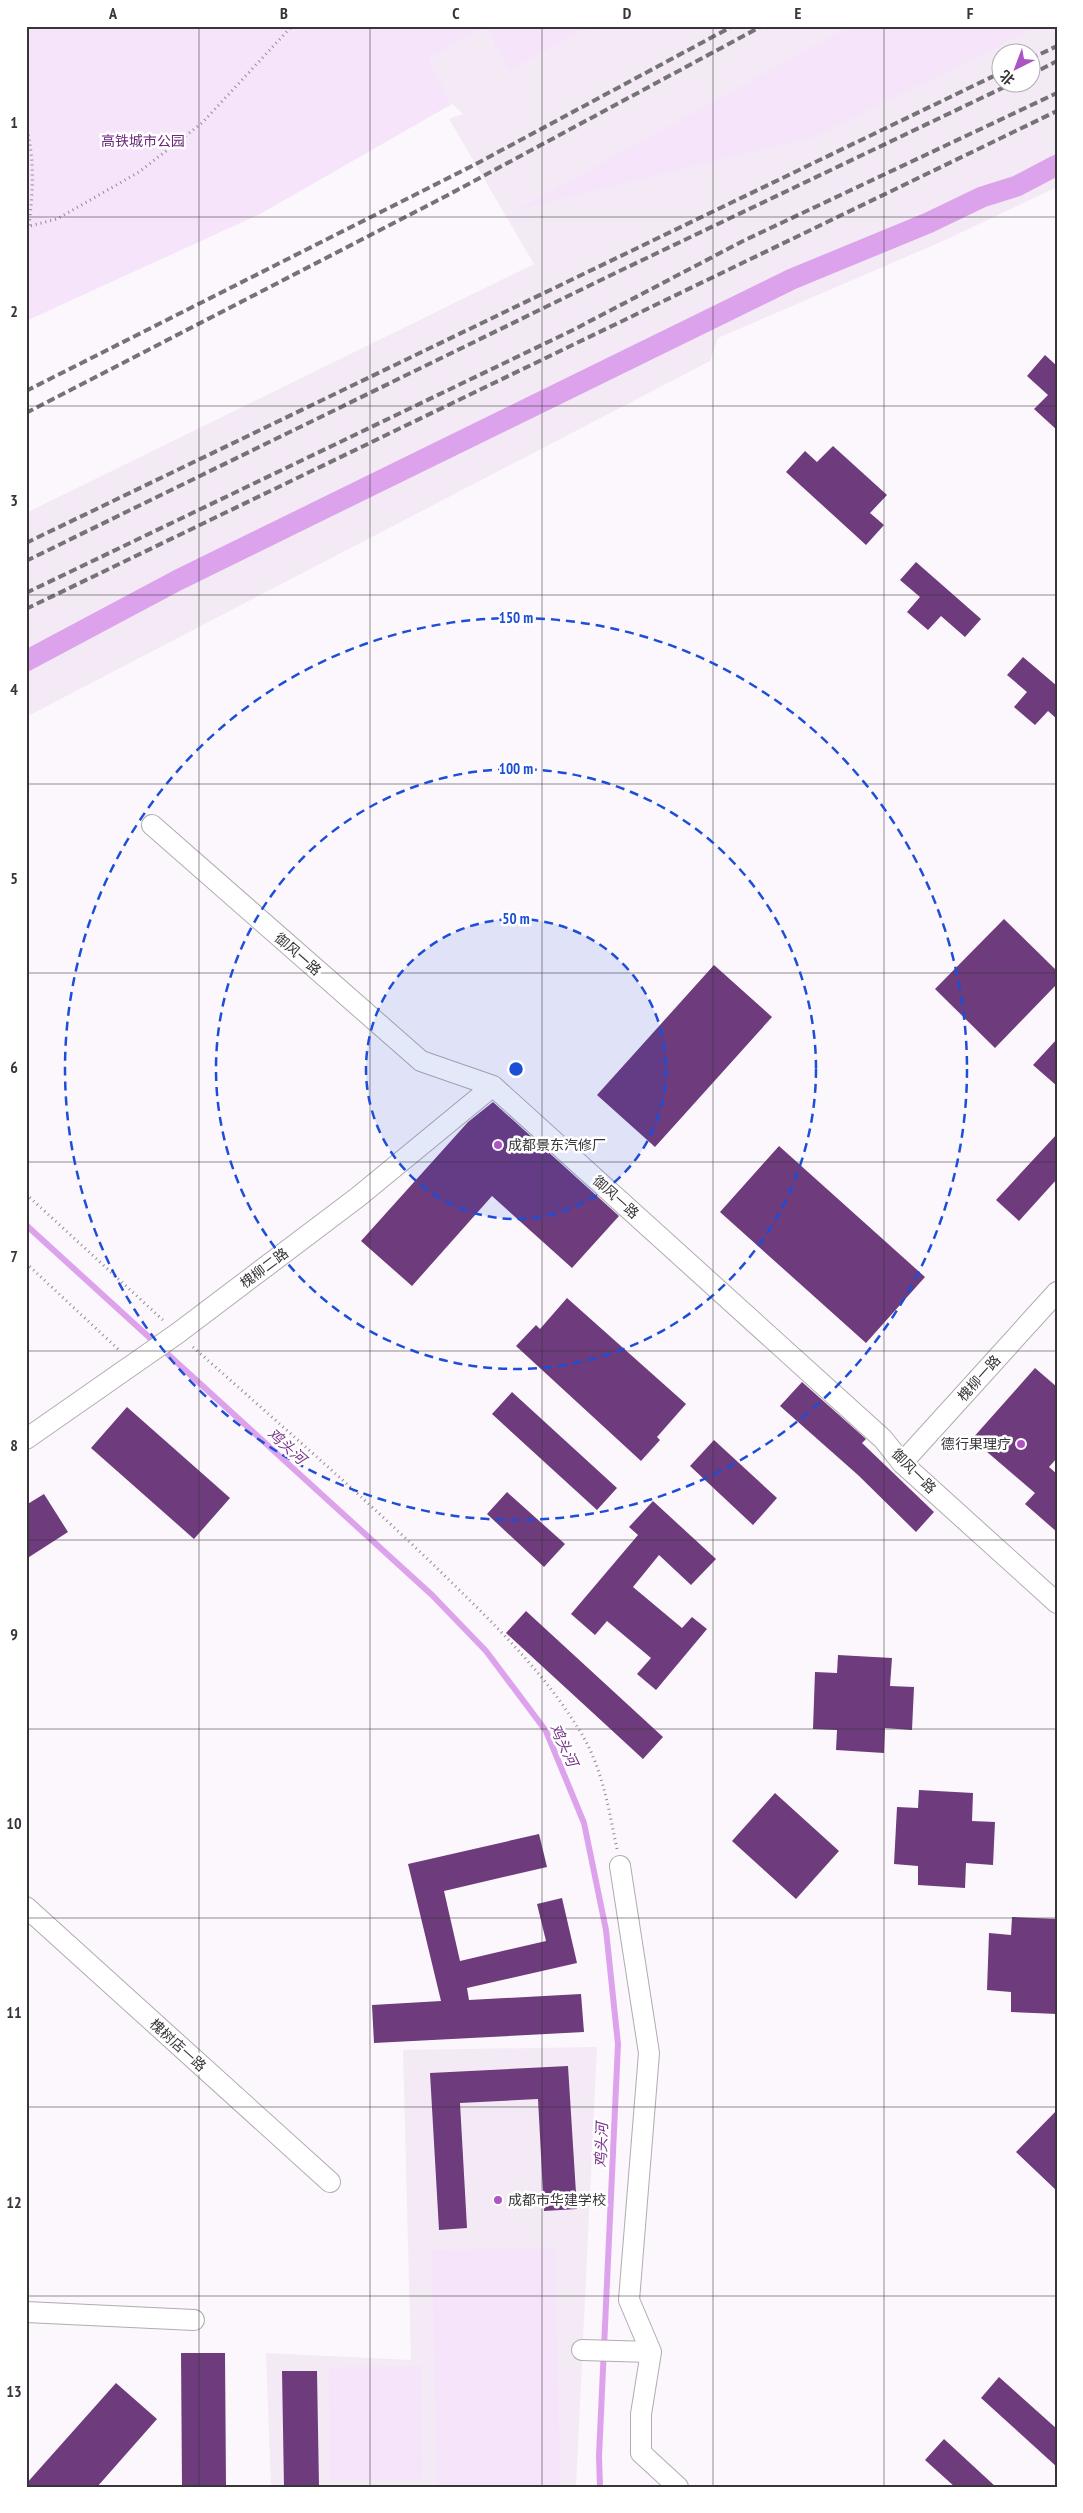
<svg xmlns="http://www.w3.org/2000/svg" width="1083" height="2513" font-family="'PT Sans Narrow','Noto Sans SC',sans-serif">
<rect width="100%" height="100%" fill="#fbf7fc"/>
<path fill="#f3eaf6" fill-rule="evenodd" d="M593 26H1057V187L943 241 718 338 710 361 26 717V513L534 264 449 119 463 114 452 104 429 59 485 27 509 71ZM1000 52H1030V82H1000Z
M597 2047 576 2487H271L266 2353 411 2360 403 2050Z"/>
<path fill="#f5e4fa" d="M26 26H593L509 71 485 27 429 59 452 104 260 214 26 321Z
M850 26H1039L816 136 517 210Z
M555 2248 560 2487H437L432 2250Z
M421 2366 422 2479 330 2480 329 2367Z"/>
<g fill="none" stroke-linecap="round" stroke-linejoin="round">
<path stroke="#dca3ec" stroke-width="6" d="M26 1225 432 1595 486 1651 546 1731 584 1823 606 1930 618 2044 599 2456 600 2487"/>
<path stroke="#dca3ec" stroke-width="21" d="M26 661 178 580 792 279 928 223 982 197 1017 186 1057 165"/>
</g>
<path fill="#6e3b7c" d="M1045 355 1057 366V430L1034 409 1048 395 1027 376Z
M833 446 887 495 870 513 884 525 866 545 786 472 805 451 817 462Z
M916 562 981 619 965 637 941 616 928 630 907 612 920 597 900 580Z
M1023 657 1057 686V719L1048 711 1035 725 1014 707 1027 692 1007 675Z
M1004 919 1057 971V984L995 1048 935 989Z
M714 965 772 1017 655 1147 597 1095Z
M1057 1039V1086L1033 1065Z
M493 1102 619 1216 572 1268 492 1196 412 1286 361 1241 468 1122Z
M1057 1134V1179L1019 1221 996 1200Z
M779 1146 925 1277 866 1343 720 1212Z
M567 1298 686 1404 657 1437 660 1440 641 1461 516 1346 536 1325 540 1329Z
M1035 1368 1057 1387V1458L1049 1467 1057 1474V1532L1025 1504 1035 1493 972 1439Z
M802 1382 866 1439 862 1443 934 1512 916 1532 858 1475 780 1406Z
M512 1392 617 1488 597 1510 492 1414Z
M127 1407 230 1498 194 1539 91 1448Z
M714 1440 777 1498 753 1525 690 1466Z
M507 1492 565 1544 544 1567 487 1514Z
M44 1494 68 1532 26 1559V1505Z
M653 1501 716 1559 691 1585 659 1555 633 1587 682 1628 692 1617 707 1629 656 1690 637 1674 651 1658 607 1621 595 1635 571 1614 638 1535 629 1527Z
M526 1611 663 1737 643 1759 506 1633Z
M838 1655 892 1658 890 1686 914 1687 912 1730 885 1728 884 1753 836 1750 837 1730 813 1729 815 1672 837 1673Z
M919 1790 973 1793 972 1821 995 1822 993 1865 966 1863 965 1888 918 1885V1866L894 1864 897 1807 918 1808Z
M775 1793 839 1851 796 1899 732 1841Z
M539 1834 547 1867 444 1891 460 1961 546 1941 537 1904 562 1898 577 1963 467 1988 469 2000 581 1994 584 2032 374 2043 372 2005 441 2001 408 1864Z
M1012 1917 1057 1919V2014L1011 2012V1992L987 1990 989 1933 1011 1935Z
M568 2066 577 2209 544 2211 538 2099 460 2103 467 2228 439 2230 430 2073Z
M1057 2110V2191L1016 2152Z
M181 2353H225L226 2487H182Z
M282 2371H317L319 2487H284Z
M999 2377 1057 2429V2467L981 2398Z
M116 2383 157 2419 97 2487H26V2484Z
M944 2439 996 2487H955L925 2460Z"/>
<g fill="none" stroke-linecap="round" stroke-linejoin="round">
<defs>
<path id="minor" d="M152 825 421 1061 493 1086 883 1439 902 1463 1057 1603
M26 1439 178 1333 358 1197 493 1086
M902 1463 1057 1292
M620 1866 649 2053 629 2300 651 2352 641 2414V2453L678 2487
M26 1907 330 2182
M26 2312 194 2320
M582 2350 651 2352"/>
</defs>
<use href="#minor" stroke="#b0acb1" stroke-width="22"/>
<path stroke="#8f8d90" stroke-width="3" stroke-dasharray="1 4" stroke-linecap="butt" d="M26 125C35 160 33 190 29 226
M26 227 57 219 139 172 202 123 292 26
M26 1194 164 1321
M26 1263 119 1350
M193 1347C277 1422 363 1496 444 1575 492 1622 542 1670 578 1728 602 1765 608 1806 617 1849"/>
<use href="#minor" stroke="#fff" stroke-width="20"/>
<path stroke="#757376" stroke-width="4" stroke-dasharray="8 4" stroke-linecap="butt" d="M1030 59 1057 46
M1030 75 1057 61
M26 391 474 165 733 26
M26 413 448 195 762 26
M26 543 1000 73
M26 561 607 277 1015 82
M26 593 573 330 743 241 1057 93
M26 609 1057 111"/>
</g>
<path fill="none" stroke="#373537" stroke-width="1" stroke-opacity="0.55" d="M199 26V2487M370 26V2487M542 26V2487M713 26V2487M884 26V2487M26 217H1057M26 406H1057M26 595H1057M26 784H1057M26 973H1057M26 1162H1057M26 1351H1057M26 1540H1057M26 1729H1057M26 1918H1057M26 2107H1057M26 2296H1057"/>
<circle cx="516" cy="1069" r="150" fill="#1d4ed8" fill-opacity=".12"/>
<g fill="none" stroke="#1d4ed8" stroke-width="2.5" stroke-dasharray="9 6">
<circle cx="516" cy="1069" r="150"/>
<circle cx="516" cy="1069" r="300"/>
<circle cx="516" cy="1069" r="451"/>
</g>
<g fill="#ab54c2" stroke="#fff" stroke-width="2">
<circle cx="498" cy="1145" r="5"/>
<circle cx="1021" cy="1444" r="5"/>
<circle cx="498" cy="2200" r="5"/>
</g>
<g text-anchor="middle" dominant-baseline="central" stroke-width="5" stroke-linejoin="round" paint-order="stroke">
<g font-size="14" fill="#6b287c" stroke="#fff">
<text x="143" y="141">高铁城市公园</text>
</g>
<g font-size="14" fill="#373537" stroke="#fff">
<text transform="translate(298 954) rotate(41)">御风一路</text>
<text transform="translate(616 1197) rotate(42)">御风一路</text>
<text transform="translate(264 1268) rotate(-37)">槐柳二路</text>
<text transform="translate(979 1378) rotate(-48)">槐柳一路</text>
<text transform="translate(914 1471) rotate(45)">御风一路</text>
<text transform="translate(178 2045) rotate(42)">槐树店一路</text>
</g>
<g font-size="14" fill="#373537" stroke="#fff" text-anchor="start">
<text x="508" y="1145">成都景东汽修厂</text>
<text x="1011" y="1444" text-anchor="end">德行果理疗</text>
<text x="508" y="2200">成都市华建学校</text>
</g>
<g font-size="15" font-style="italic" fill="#773489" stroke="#fff">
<text transform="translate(287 1446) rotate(42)">鸡头河</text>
<text transform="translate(564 1745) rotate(65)">鸡头河</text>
<text transform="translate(601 2145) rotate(-88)">鸡头河</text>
</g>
</g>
<circle cx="516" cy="1069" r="8" fill="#1d4ed8" stroke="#fff" stroke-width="2.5"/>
<g font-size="15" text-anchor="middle" font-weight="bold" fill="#1d4ed8" stroke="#fff" stroke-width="5" stroke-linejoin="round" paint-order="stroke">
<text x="516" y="623">150 m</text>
<text x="516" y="774">100 m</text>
<text x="516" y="924">50 m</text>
</g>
<rect width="1083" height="2513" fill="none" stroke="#ffffff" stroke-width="55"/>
<g transform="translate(1016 68) rotate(222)"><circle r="24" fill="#ffffff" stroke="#afaeaf"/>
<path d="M0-4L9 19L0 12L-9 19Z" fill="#ab54c2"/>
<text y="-8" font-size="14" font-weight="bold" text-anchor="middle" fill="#373537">北</text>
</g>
<rect x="28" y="28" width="1028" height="2458" fill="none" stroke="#373537" stroke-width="2"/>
<g font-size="16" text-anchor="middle" font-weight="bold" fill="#373537">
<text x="113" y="19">A</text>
<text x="284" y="19">B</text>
<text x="456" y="19">C</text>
<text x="627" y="19">D</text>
<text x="798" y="19">E</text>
<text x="970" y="19">F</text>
<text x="14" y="128">1</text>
<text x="14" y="317">2</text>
<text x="14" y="506">3</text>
<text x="14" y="695">4</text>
<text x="14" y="884">5</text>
<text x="14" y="1073">6</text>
<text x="14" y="1262">7</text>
<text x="14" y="1451">8</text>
<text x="14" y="1640">9</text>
<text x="14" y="1829">10</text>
<text x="14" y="2018">11</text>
<text x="14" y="2208">12</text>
<text x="14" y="2397">13</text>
</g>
</svg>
